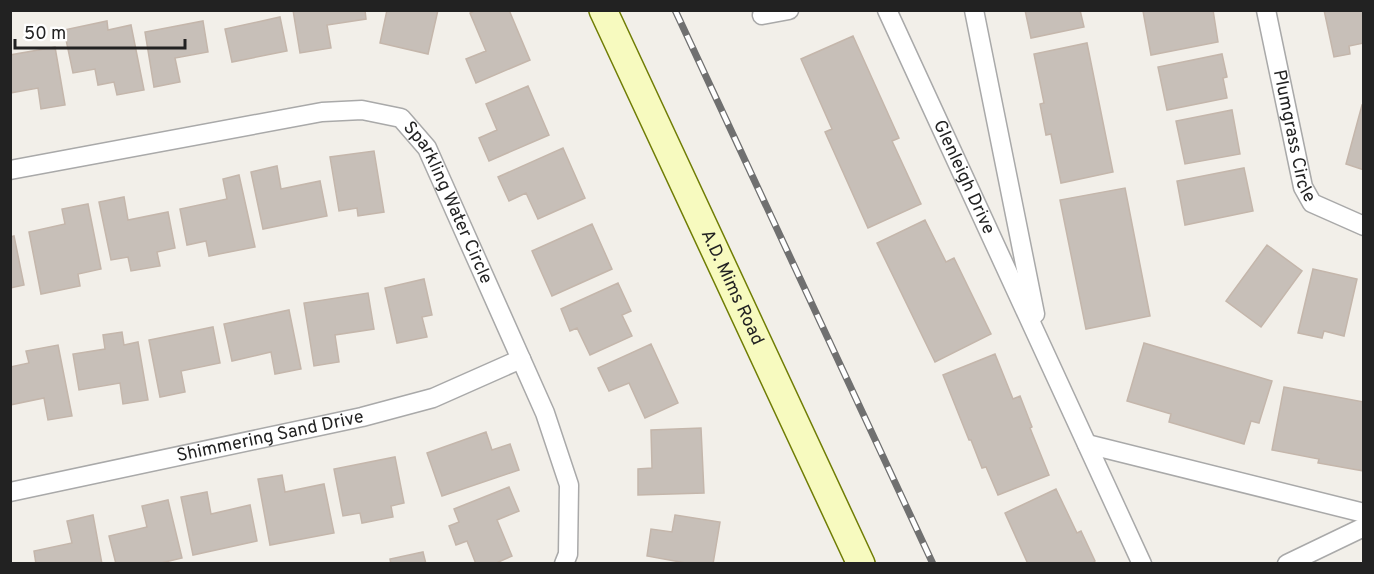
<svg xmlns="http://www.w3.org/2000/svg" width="1374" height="574" font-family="Overpass,sans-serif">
<rect width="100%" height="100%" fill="#f2efe9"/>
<path fill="#c7bfb8" stroke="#c4b6ab" stroke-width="1.5" d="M293 10H365L366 19 327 25 331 48 300 53Z
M387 10H438L428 54 380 43Z
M476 10H509L530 60 476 83 466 59 486 51 470 13Z
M1025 10H1080L1084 27 1031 38Z
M1148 10H1213L1218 42 1151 55 1143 11Z
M1324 10H1364V43L1349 46 1350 54 1334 57Z
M280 17 287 51 232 62 225 29Z
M107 21 108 30 131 25 144 90 117 95 114 82 98 85 95 69 73 73 64 30Z
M203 21 208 52 175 58 180 82 154 87 145 32Z
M853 36 899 138 892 141 921 204 868 228 825 132 832 129 801 59Z
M1087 43 1113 172 1061 183 1051 134 1046 135 1040 104 1044 103 1034 54Z
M55 47 65 105 41 109 38 88 10 93V55Z
M1222 54 1227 77 1223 78 1227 98 1167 110 1158 67Z
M528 86 549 135 489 161 479 138 497 130 486 104Z
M1362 105 1364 106V170L1346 164Z
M1232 110 1240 154 1185 164 1176 121Z
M563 148 585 198 538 219 526 193 509 201 498 177Z
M374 151 384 212 358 216 357 208 339 211 330 157Z
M277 166 281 189 320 181 327 216 263 229 251 172Z
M1244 168 1253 211 1185 225 1177 181Z
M239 175 255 247 209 256 206 241 187 245 180 209 227 199 223 179Z
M1125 188 1150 316 1086 329 1060 200Z
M124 197 128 220 168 212 175 248 157 252 160 266 131 271 128 257 111 260 99 202Z
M88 204 101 269 78 274 80 286 41 294 29 232 65 224 62 209Z
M925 220 946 262 954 258 991 334 935 362 877 243Z
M592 224 612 269 552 296 532 251Z
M14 236 24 285 10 288V237Z
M1267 245 1302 271 1261 327 1226 301Z
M1313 269 1357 279 1344 336 1324 331 1322 338 1298 333Z
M424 279 432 315 422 317 427 337 397 343 385 288Z
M618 283 631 311 622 315 632 336 590 355 577 328 570 331 561 309Z
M368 293 374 329 335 335 339 362 314 366 304 303Z
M289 310 301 369 275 374 271 352 232 361 224 324Z
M213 327 220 363 181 371 185 392 160 397 149 340Z
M122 332 124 345 138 342 148 400 123 404 120 383 79 390 73 354 105 349 103 335Z
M1144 343 1272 381 1259 423 1251 421 1244 444 1169 422 1171 414 1127 401Z
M651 344 678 403 645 418 629 383 609 391 598 368Z
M58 345 72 416 48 420 44 398 10 405V367L29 363 26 351Z
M995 354 1013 399 1020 396 1032 427 1030 428 1049 475 998 495 986 467 982 468 971 440H969L943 375Z
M1284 387 1364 402V471L1318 463 1319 459 1272 450Z
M701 428 704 493 638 495V469L652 468 651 430Z
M486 432 492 450 510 444 519 470 442 496 427 453Z
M395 457 404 503 391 506 393 517 362 523 360 513 343 516 334 469Z
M282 475 285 492 324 484 334 533 270 545 258 479Z
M509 487 519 511 497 520 512 556 494 564H476L467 541 456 545 449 526 459 522 454 509Z
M1056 489 1077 533 1081 531 1095 561 1091 564H1028L1005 513Z
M207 492 211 514 250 505 257 541 193 555 181 497Z
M168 500 182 558 157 564H116L109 536 147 527 142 506Z
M93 515 102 564H36L34 551 72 543 67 521Z
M675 515 720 522 713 564H691L647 556 651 529 672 532Z
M423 552 426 564H391L390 559Z"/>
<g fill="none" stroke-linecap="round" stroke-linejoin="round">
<defs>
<g id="street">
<path id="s1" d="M887 10 1142 564"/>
<path d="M974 10 1035 314"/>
<path id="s2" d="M1266 10 1303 187 1312 203 1364 226"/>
<path d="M762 15 789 10"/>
<path id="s3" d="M10 170 322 112 362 110 401 118 427 148 545 413 569 485 568 554 564 564"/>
<path d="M1087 444 1364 513"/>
<path id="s4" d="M10 492 362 417 433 398 521 359"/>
<path d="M1287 564 1364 527"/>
</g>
<g id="secondary">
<path id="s5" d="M603 10 861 564"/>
</g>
</defs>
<use href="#street" stroke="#a9a9a9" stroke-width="21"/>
<use href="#secondary" stroke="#707d05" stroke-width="30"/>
<use href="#street" stroke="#fff" stroke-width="18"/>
<use href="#secondary" stroke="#f7fabf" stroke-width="27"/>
<defs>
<path id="rail" d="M675 10 933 564"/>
</defs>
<use href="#rail" stroke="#707070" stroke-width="7"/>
<use href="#rail" stroke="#fff" stroke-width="4.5" stroke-dasharray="14" stroke-linecap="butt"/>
</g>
<g text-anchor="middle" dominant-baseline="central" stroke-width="4.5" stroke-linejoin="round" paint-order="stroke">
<g font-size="18" fill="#222" stroke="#fff">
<text stroke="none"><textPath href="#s2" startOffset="129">Plumgrass Circle</textPath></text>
<text stroke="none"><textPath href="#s1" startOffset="184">Glenleigh Drive</textPath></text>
<text stroke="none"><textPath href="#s3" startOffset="495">Sparkling Water Circle</textPath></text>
<text stroke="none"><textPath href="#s5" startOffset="306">A.D. Mims Road</textPath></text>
<text stroke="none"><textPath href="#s4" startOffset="266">Shimmering Sand Drive</textPath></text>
</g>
</g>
<rect width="1374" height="574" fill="none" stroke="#222222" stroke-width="24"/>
<path d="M15 39v9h170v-9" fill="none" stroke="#222222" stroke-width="3"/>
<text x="24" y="39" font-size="18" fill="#222222" stroke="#ffffff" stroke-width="4.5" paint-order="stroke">50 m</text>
</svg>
